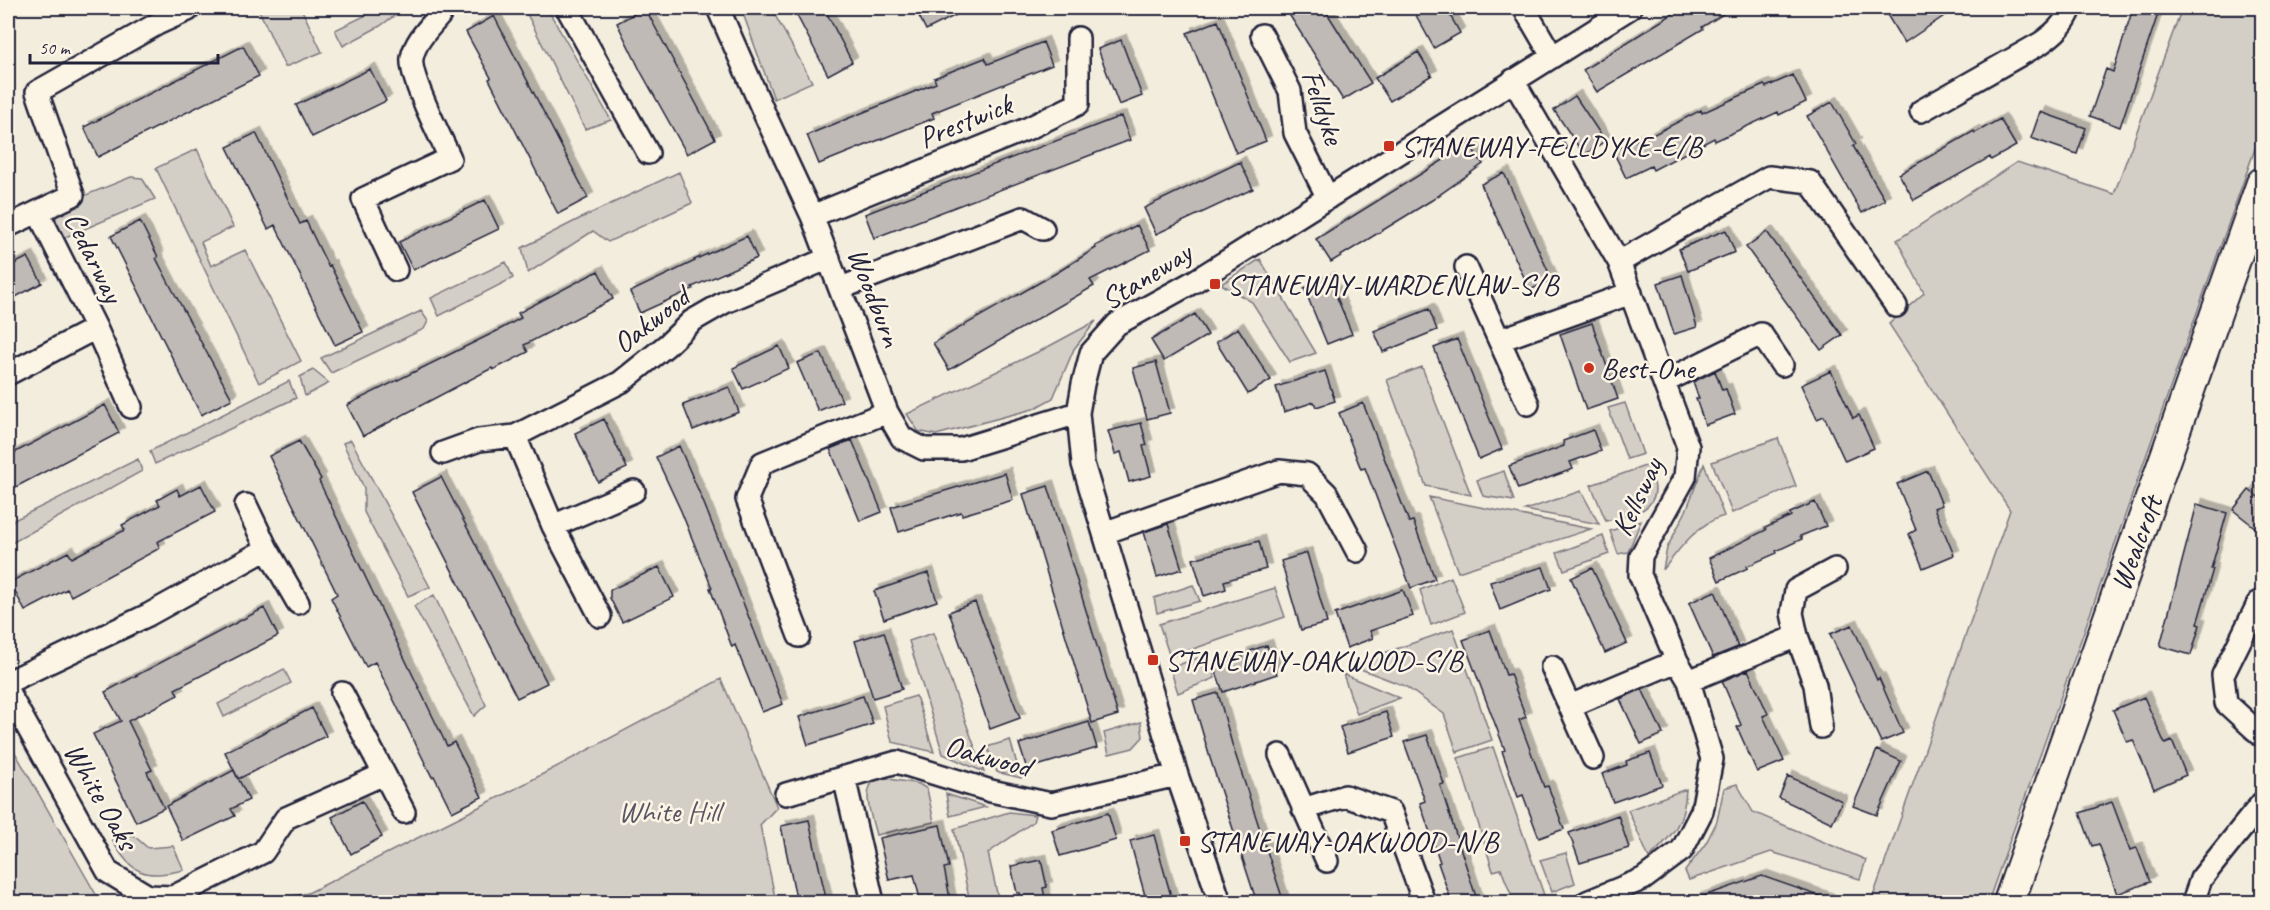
<svg xmlns="http://www.w3.org/2000/svg" width="2270" height="910" font-family="Caveat,sans-serif">
<defs>
<filter id="shadow"><feDropShadow dx="5.5" dy="-5.5" stdDeviation="0" flood-color="#0004"/></filter>
</defs>
<rect width="100%" height="100%" fill="#f3edde"/>
<filter id="ink" filterUnits="userSpaceOnUse"><feTurbulence type="fractalNoise" baseFrequency=".0167" numOctaves="2"/><feDisplacementMap in="SourceGraphic" scale="12" xChannelSelector="R" yChannelSelector="G"/><feConvolveMatrix kernelMatrix="1 2 1 2 8 2 1 2 1" color-interpolation-filters="sRGB"/></filter>
<g filter="url(#ink)">
<path fill="#d4cfc6" stroke="#7b7880" stroke-width="1.5" d="M258 8H301L322 52 285 67Z
M381 8H405L380 26 343 46 335 30Z
M524 8H547L611 120 585 129Z
M741 8H771L812 82 774 99Z
M2182 8H2262V129L1988 902H1871L2010 510 1889 324 1924 293 1897 240 2017 162 2114 194Z
M197 149 233 227 201 242 211 266 245 250 301 361 259 383 156 168Z
M679 172 692 203 608 242 593 231 528 273 522 248 585 216Z
M131 177 142 178 155 199 56 241V216L66 203Z
M1260 259 1316 353 1290 362 1252 302 1221 284Z
M506 262 513 278 439 316 431 298Z
M421 311 428 321 424 329 331 373 321 358Z
M1096 321 1074 349 1053 398 1033 409 936 435 918 431 907 414 1042 350Z
M1422 367 1471 495 1426 486 1387 380Z
M313 370 329 383 305 396 300 377Z
M289 381 296 398 155 464 150 451Z
M1625 403 1643 454 1627 459 1608 408Z
M1778 438 1796 486 1732 513 1712 462Z
M351 440 430 587 408 596 364 512V488L343 443Z
M138 459 142 471 8 545V523Z
M1704 464 1724 516C1699 522 1678 550 1663 570L1667 548 1686 511Z
M1648 465C1650 472 1655 482 1655 489 1655 514 1623 516 1606 521L1591 485Z
M1504 471 1514 501 1483 496 1477 480Z
M1581 491 1599 524 1525 510Z
M1429 497 1591 529 1458 572Z
M1641 521 1628 552 1618 554 1610 531Z
M1603 536 1609 554 1564 570 1557 553Z
M1451 577 1465 612 1431 625 1420 590Z
M1193 585 1200 601 1157 613 1154 598Z
M1275 588 1285 617 1170 657 1159 624Z
M434 595 486 705 474 716 414 606Z
M1453 629 1492 740 1457 752 1444 714 1405 686 1350 665Z
M933 633 984 772 943 754 909 641Z
M1208 654 1215 678 1178 693 1170 668Z
M284 669 291 683 224 717 218 704Z
M1343 674 1400 698 1357 714Z
M721 679 777 807 760 825 776 902H263L308 893 511 791Z
M916 696 934 752 892 742 883 706Z
M1141 722 1143 737 1133 748 1109 754 1104 733Z
M8 740 98 898 106 902H8Z
M1010 740 1021 778 997 772 987 747Z
M1493 747 1544 895 1521 902H1514L1501 869 1493 871 1458 758Z
M883 778 919 784 927 789 934 822 876 835C873 822 861 792 874 781 876 779 880 779 883 778Z
M1737 784 1753 812 1866 860 1860 879 1771 852 1689 880 1685 871 1706 843 1717 821 1724 788Z
M1686 789C1685 823 1672 836 1649 858L1628 810Z
M946 794 986 807 950 816Z
M1009 812 1035 815 1033 822 988 853 999 902H970L954 829Z
M133 835 148 848 173 846 184 870C144 879 133 875 112 840Z
M1566 853 1575 883 1552 892 1540 860Z"/>
<path fill="#bfbab6" stroke="#22223b" stroke-width="1.5" filter="url(#shadow)" d="M645 8 715 139 687 154 641 72 617 23Z
M793 8H824L852 62 828 75Z
M915 8H970L926 30Z
M1285 8H1324L1371 83 1343 100Z
M1412 8H1446L1460 33 1434 48Z
M1682 8H1733L1702 27 1703 29 1597 92 1583 70Z
M1883 8H1956L1904 43Z
M2133 8H2160L2120 127 2090 116 2106 69 2113 72Z
M494 16 588 198 558 214 489 79 491 78 466 32Z
M1218 21 1266 141 1236 153 1187 33Z
M1121 40 1142 96 1119 105 1098 49Z
M1043 42 1052 65 932 113 934 118 819 164 807 135 936 83 934 78 985 58 988 64Z
M243 46 259 76 98 157 84 127Z
M1418 52 1432 75 1390 101 1375 78Z
M370 69 386 101 312 137 296 105Z
M1793 75 1806 102 1779 115 1778 112 1715 141 1714 138 1653 170 1651 166 1626 178 1613 151 1638 139 1639 142 1701 110 1702 113 1764 85 1766 87Z
M1575 96 1605 141 1584 155 1554 110Z
M1832 102 1856 144 1853 146 1885 200 1862 213 1807 116Z
M2040 112 2086 128 2077 154 2031 138Z
M1121 116 1130 140 874 238 865 214Z
M2000 119 2016 146 1991 160 1990 157 1914 200 1899 174 1974 131 1975 133Z
M256 133 300 224 306 221 328 266 330 265 363 332 335 345 275 225 268 229 227 147Z
M1469 144 1483 164 1432 200 1331 262 1316 239Z
M1240 162 1253 189 1156 234 1144 208Z
M1504 173 1552 280 1530 290 1481 184Z
M485 200 499 229 413 270 399 242Z
M140 221 158 257 156 258 171 287 232 399 201 415 111 236Z
M1137 225 1150 250 1090 280 1094 286 949 370 933 343 1058 272 1096 248 1095 246Z
M1726 230 1735 252 1688 271 1679 249Z
M1767 232 1842 335 1821 350 1746 247Z
M747 236 757 258 692 287 693 289 640 313 630 292 695 261 694 260Z
M28 257 42 283 8 301V267Z
M598 271 613 299 524 345 528 352 493 370 492 368 363 436 347 405 495 332 521 318 518 313Z
M1682 275 1697 327 1674 334 1658 283Z
M1329 278 1352 334 1327 344 1304 288Z
M1429 309 1437 330 1383 352 1374 331Z
M1195 314 1208 335 1164 361 1151 340Z
M1592 323 1618 399 1586 410 1560 334Z
M1238 328 1271 380 1248 394 1216 342Z
M1457 339 1502 449 1479 459 1434 348Z
M779 346 789 368 743 389 733 368Z
M821 353 842 401 818 411 797 363Z
M1156 362 1170 413 1147 419 1133 368Z
M1325 371 1335 401 1316 407 1314 402 1284 412 1276 387Z
M1715 371 1722 390 1726 389 1735 414 1705 425 1696 399H1699L1693 382Z
M1831 371 1853 418 1859 415 1874 448 1845 461 1824 416 1817 419 1801 385Z
M729 387 739 412 693 430 683 405Z
M1363 403 1409 522 1413 521 1435 579 1411 588 1365 468 1361 469 1339 413Z
M105 405 119 433 8 491V456Z
M604 419 627 468 598 482 575 433Z
M1141 423 1147 445 1143 446 1151 476 1129 482 1121 452 1115 454 1108 431Z
M1593 430 1601 451 1570 462 1573 469 1518 489 1509 466 1564 446 1563 441Z
M852 440 882 512 860 521 830 449Z
M299 441 321 479 319 481 447 746 454 742 482 797 452 812 434 776 432 777 375 662 366 667 331 598 337 594 269 456Z
M679 446 703 501 783 704 762 712 735 645 732 647 710 588H712L681 511 656 457Z
M1928 471 1942 505 1934 508 1954 555 1923 568 1909 534 1916 530 1897 484Z
M1005 473 1013 500 962 515 961 512 899 532 891 507Z
M441 477 547 683 517 698 412 492Z
M201 485 215 512 157 542 160 548 71 596 67 589 25 611 10 582 68 552 72 558 125 530 122 525 160 505 157 500 177 489 180 496Z
M1048 486 1118 715 1092 723 1023 494Z
M2249 490 2262 500V533L2233 510Z
M1815 502 1826 526 1800 536 1802 539 1776 551 1777 553 1747 566 1748 568 1719 581 1709 558 1766 530 1765 528 1791 516 1790 513Z
M2197 504 2227 513 2211 569H2213L2197 624 2200 625 2191 655 2160 646Z
M1168 524 1182 569 1157 577 1144 532Z
M1259 541 1266 569 1224 581 1226 589 1204 596 1193 559Z
M1307 553 1327 623 1301 630 1281 561Z
M659 567 674 597 622 622 610 598V590Z
M1543 567 1551 589 1500 610 1490 582Z
M1592 568 1627 643 1605 653 1571 578Z
M928 573 937 601 884 619 874 591Z
M1403 590 1413 616 1370 631 1373 638 1347 648 1335 614Z
M1715 591 1738 647 1713 657 1689 603Z
M975 602 1020 718 990 729 949 612Z
M264 608 278 636 175 689 178 695 128 721 152 770 147 772 164 808 136 822 93 734 121 721 105 692Z
M1852 625 1877 680 1879 678 1903 733 1881 742 1830 634Z
M1490 630 1506 675 1510 674 1518 696 1526 717 1519 720 1544 787 1548 786 1564 829 1539 838 1523 795 1518 797 1502 751 1505 750 1463 640Z
M884 632 902 689 873 698 855 641Z
M1267 645 1277 674 1223 692 1214 666 1243 657 1242 654Z
M1748 670 1768 714 1763 716 1784 761 1757 772 1737 727 1741 725 1722 681Z
M1642 689 1663 734 1641 744 1620 699Z
M1218 693 1232 744 1284 903H1257L1210 758 1193 700Z
M863 696 873 724 808 745 799 717Z
M2144 697 2165 744 2172 741 2186 775 2154 789 2133 740 2127 742 2113 710Z
M312 708 326 736 238 779 225 752Z
M1386 712 1394 737 1348 752 1340 727Z
M1089 722 1097 748 1027 769 1019 744Z
M1427 735 1444 784 1440 785 1478 903H1452L1438 863 1440 862 1420 803 1425 801 1404 742Z
M1877 750 1901 761 1877 815 1853 806Z
M1650 753 1662 785 1613 802 1602 774 1627 765 1626 761Z
M234 770 249 800 231 809 235 816 183 841 166 806Z
M1788 776 1842 801 1832 823 1779 798Z
M362 801 382 837 351 854 332 817Z
M2112 802 2130 850 2137 848 2150 882 2117 894 2099 844 2092 846 2080 813Z
M1108 813 1116 840 1060 856 1052 830Z
M1618 815 1629 848 1580 863 1569 833Z
M809 820 816 853 827 903H797L781 826Z
M940 825 949 867 944 868 951 903H921L914 875 889 880 879 838Z
M1154 835 1162 864 1173 903H1147L1130 841Z
M1041 860 1047 887 1043 888 1046 903H1022L1020 893H1017L1011 866Z
M1762 876 1828 899V903H1696L1695 899Z"/>
<g fill="none" stroke-linecap="round" stroke-linejoin="round">
<defs>
<path id="street" d="M567 8 648 153
M718 8 765 115 812 216 887 412 902 438 924 449H961L1078 413
M1524 8 1552 56
M1262 35 1290 91 1295 133 1328 198
M1513 80 1619 262 1688 447 1685 477 1641 556 1640 575 1677 661 1689 681 1712 759 1702 811 1682 850 1643 879 1587 902
M1921 111 2041 43C2055 33 2065 24 2071 8
M38 212 96 328 131 407
M812 216 1029 128 1078 104V38
M8 226 73 195 37 92 157 24 188 10
M1619 262 1769 177 1810 182 1896 306
M1466 267 1528 404
M396 270 363 199 450 158C441 138 409 77 412 58 415 41 430 27 440 15
M841 288 1023 218 1043 229
M1500 340 1631 293
M8 374 96 328
M1664 382 1761 334 1782 365
M515 436 553 526 600 616
M443 453 479 440 515 436 621 382 667 345 692 321 725 302 829 258
M246 505 267 549 298 603
M553 526 634 491
M1104 533 1279 471 1307 474 1327 494 1357 551
M2259 602 2223 675 2226 703 2262 736
M799 636 747 499 762 463 887 412
M1552 667 1593 758
M1689 681 1797 636
M8 682 148 615 267 549
M8 692 108 872 148 896 173 897 263 852 286 818 384 774
M342 693 404 812
M1570 706 1677 661
M1821 727 1815 685 1797 636 1792 613 1796 590 1835 569
M1280 755 1327 861
M844 777 873 902
M786 794 897 762 991 791 1051 804 1177 775
M1303 809 1345 796 1391 812 1424 902
M1220 902 1177 775 1083 464 1078 413 1083 384 1091 353 1117 324 1195 281 1630 8
M2193 902 2201 879 2262 803"/>
<path id="secondary" d="M2009 902 2262 183"/>
</defs>
<use href="#street" stroke="#22223b" stroke-width="26"/>
<use href="#secondary" stroke="#22223b" stroke-width="34"/>
<use href="#street" stroke="#fcf5e5" stroke-width="21"/>
<use href="#secondary" stroke="#fcf5e5" stroke-width="30"/>
</g>
</g>
<g fill="#c8321e" stroke="#fcf5e5" stroke-width="2">
<rect x="1383" y="140" width="12" height="12" rx="3"/>
<rect x="1209" y="278" width="12" height="12" rx="3"/>
<circle cx="1589" cy="368" r="6"/>
<rect x="1147" y="654" width="12" height="12" rx="3"/>
<rect x="1179" y="835" width="12" height="12" rx="3"/>
</g>
<g text-anchor="middle" dominant-baseline="central" stroke-width="5" stroke-linejoin="round" paint-order="stroke">
<g font-size="30" fill="#22223b" stroke="#fcf5e5">
<text transform="translate(1323 107) rotate(71)">Felldyke</text>
<text transform="translate(965 121) rotate(-22)">Prestwick</text>
<text transform="translate(94 257) rotate(64)">Cedarway</text>
<text transform="translate(1146 276) rotate(-32)">Staneway</text>
<text transform="translate(875 297) rotate(69)">Woodburn</text>
<text transform="translate(651 320) rotate(-38)">Oakwood</text>
<text transform="translate(1637 497) rotate(-65)">Kellsway</text>
<text transform="translate(2136 543) rotate(-70)">Wealcroft</text>
<text transform="translate(988 756) rotate(15)">Oakwood</text>
<text transform="translate(101 796) rotate(60)">White Oaks</text>
</g>
<g font-size="30" fill="#22223b" stroke="#fcf5e5" text-anchor="start">
<text x="1401" y="146">STANEWAY-FELLDYKE-E/B</text>
<text x="1227" y="284">STANEWAY-WARDENLAW-S/B</text>
<text x="1601" y="368">Best-One</text>
<text x="1165" y="660">STANEWAY-OAKWOOD-S/B</text>
<text x="1197" y="841">STANEWAY-OAKWOOD-N/B</text>
</g>
<g font-size="30" fill="#575665" stroke="#fcf5e5">
<text x="669" y="811">White Hill</text>
</g>
</g>
<rect width="2270" height="910" fill="none" stroke="#fcf5e5" stroke-width="30"/>
<rect x="15" y="15" width="2240" height="880" fill="none" stroke="#22223b" stroke-width="2" filter="url(#ink)"/>
<path d="M30 54v9h188v-9" fill="none" stroke="#22223b" stroke-width="3"/>
<text x="39" y="54" font-size="18" fill="#22223b" stroke="#fcf5e5" stroke-width="4.5" paint-order="stroke">50 m</text>
</svg>
